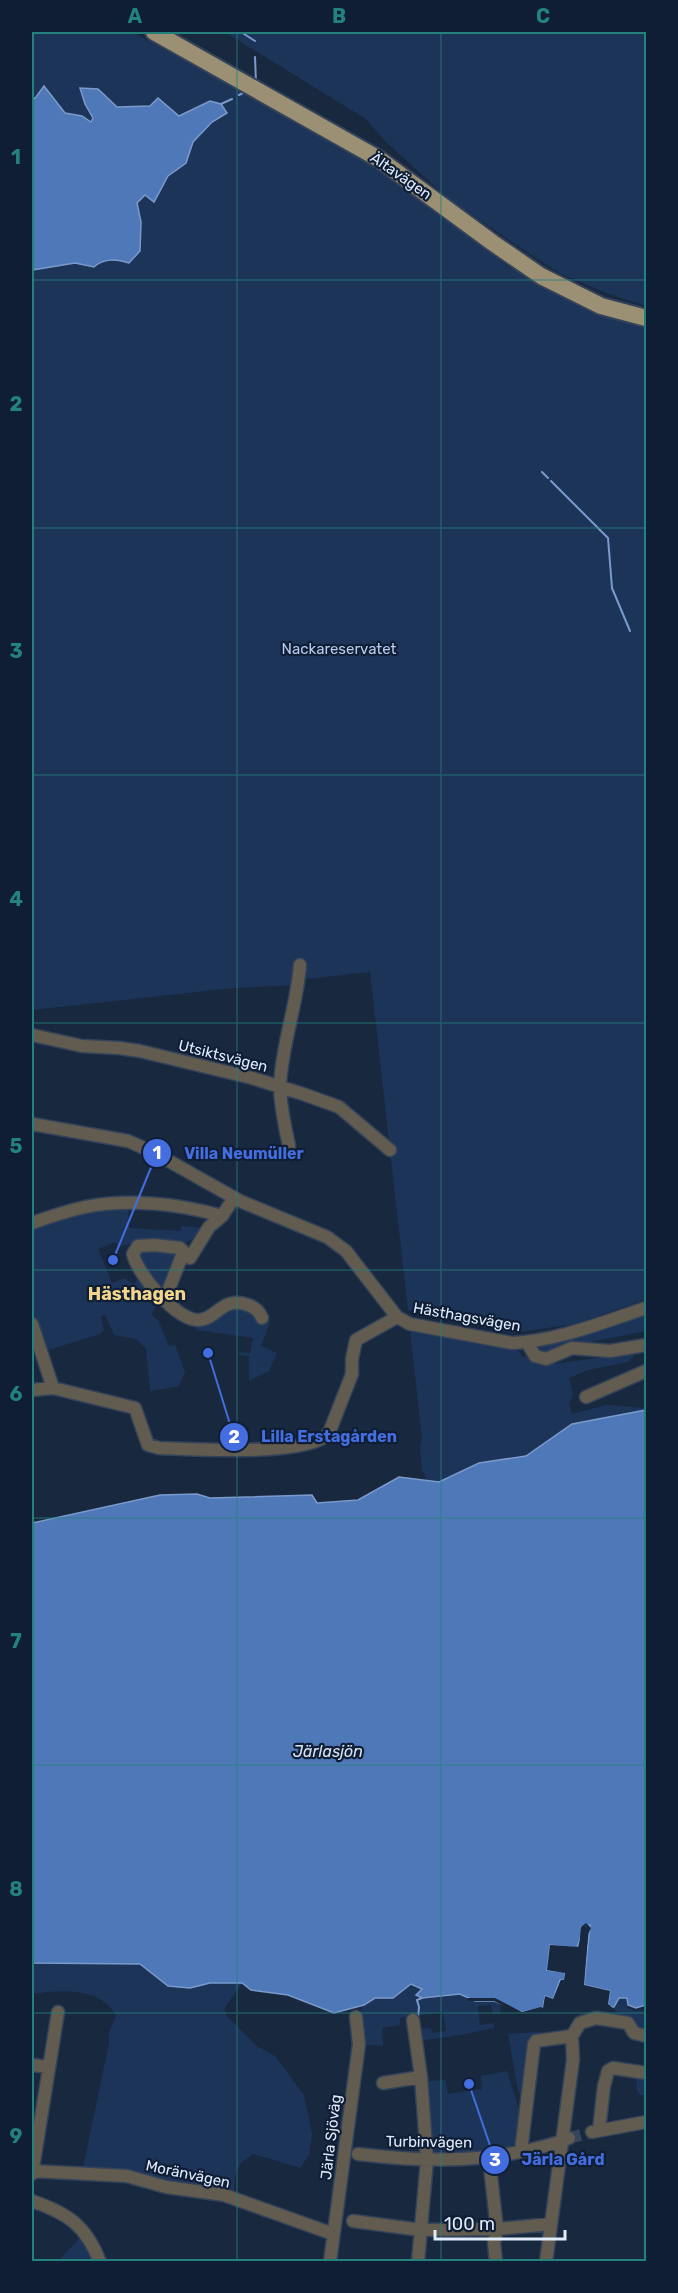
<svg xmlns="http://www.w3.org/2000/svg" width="678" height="2293" font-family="Rubik,sans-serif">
<rect width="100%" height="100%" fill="#18283f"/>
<path fill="#1d3459" d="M32 32H132L224 82 317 129 336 147 377 168 429 204 509 267 594 314 646 326V1299L575 1324 512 1333 408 1310 370 972 305 979 299 985 233 988 32 1010Z
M225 32H646V306L609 294 561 274 545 264 451 201 386 142 366 119Z
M128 1207 129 1228 180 1231 182 1226 200 1228 202 1230C187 1252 160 1241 138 1242 131 1243 125 1245 118 1247L116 1242 98 1249 112 1283 124 1278 134 1284 138 1278 160 1300 151 1315 158 1320 169 1346 175 1345 185 1372 179 1386 150 1391 146 1349 136 1339 114 1335 105 1315 101 1316 104 1330 100 1334 45 1351 32 1311V1227L78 1213Z
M138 1250 178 1251 164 1291 144 1274Z
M241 1305 256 1317 255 1322H270L261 1346 277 1353 269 1371 249 1381V1356L239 1355V1352L250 1353 253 1338 196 1330V1323Z
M646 1314V1331L553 1349 548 1355 540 1353V1347L545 1344Z
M410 1330 518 1350 523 1357 526 1356 529 1361H537L546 1365 633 1353V1357L628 1362 588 1370 569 1378 573 1394 569 1403 572 1414 606 1405 646 1408V1728L426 1482 425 1474 422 1471 420 1447 422 1438Z
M42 1962 140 1964 168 1986 190 1988 210 1983H242L224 2009 227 2016 258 2047 275 2056 304 2095 312 2134 309 2155 300 2168 254 2154C235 2164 235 2172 234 2192L163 2182 128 2172 83 2168 109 2043V2032L116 2016C101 1986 59 1990 32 1994V1963Z
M411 1984 443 1997 460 1994 475 2001H494L500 2004 501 2014H493L491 2005 478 2006 480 2025 494 2023V2028L461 2035 417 2041 415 2029 431 2028 432 2033 446 2031 443 2012 400 2018V2025L382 2028 383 2046 359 2044 356 2017 364 2005 375 1998H393Z
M622 1997 627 1998V2008L636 2011 643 2010 646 2032 643 2033 621 2017 614 2009 619 1998Z
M539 2032 533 2040 523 2097 518 2091 508 2034Z
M507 2071 521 2116 518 2142C501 2157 459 2153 435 2154L433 2147 431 2117 429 2116V2081L445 2080 448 2094 482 2089 481 2076Z
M636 2077 646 2079V2095H640L637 2090Z
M82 2236 94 2262H57Z"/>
<path fill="#4f78b8" stroke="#7a9acc" stroke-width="1.5" d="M44 86 65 113 82 116 91 122 93 118 85 104 80 88 98 89 117 107 150 106 158 98 179 116 210 101 221 104 227 113 212 122 193 142 186 163 168 176 154 202 145 195 137 203 141 222 140 251 129 263C116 259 104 258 94 267L75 263 32 270V100L36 97Z
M646 1410V2005L636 2008 628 2005 627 1998H619L614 2007H610L608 2004 610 1991 584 1985 590 1925 581 1927 582 1932 577 1948 550 1945 547 1970 565 1972 564 1981 560 1980 553 1999 545 1996 543 2008 522 2012 494 2001H475L460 1994 422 1998 416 1995 422 1989 411 1984 393 1998H375L364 2005 334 2013 288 1995 251 1990 242 1983H210L190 1988 168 1986 140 1964 32 1963V1523L160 1495 197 1494 210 1498 312 1495 317 1503 358 1500 399 1477 439 1482 479 1463 526 1456 572 1424Z"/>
<path fill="#18283f" d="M586 1923 591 1928 588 1934 584 1985 610 1991 608 2004 615 2010 609 2009 606 2005 607 1993 586 1990 581 1986 586 1933 588 1929 586 1926 584 1928 585 1933 580 1950 552 1948 550 1968 566 1970 568 1973 566 1982 562 1983 556 2001 547 2000 549 2003 545 2011 521 2015 494 2001H468L467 1998H495L522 2012 541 2007 543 2008 545 1996 553 1999 561 1980H564L565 1973 547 1970 550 1945 579 1947 581 1927Z"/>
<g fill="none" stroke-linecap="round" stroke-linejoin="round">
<path stroke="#7a9acc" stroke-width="2" d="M241 32 255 41
M255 57 256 83
M239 95 247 91
M221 104 232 99
M542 472 548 478
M551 481 608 538 612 588 630 631
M418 2017 419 2007 417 2000 422 1998"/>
<path stroke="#36455b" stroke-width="12" stroke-dasharray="12 6" stroke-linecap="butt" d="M569 2138 592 2132"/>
<defs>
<path id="minor" d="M32 1035 82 1046 119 1048 140 1051 252 1078 303 1094 339 1107 390 1150
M32 1124 128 1141 153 1152 240 1201 327 1237 346 1251 397 1317 410 1324 512 1343C558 1341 603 1322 646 1308
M289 1146C285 1126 280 1106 280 1085 282 1044 297 1005 300 965
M222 1216 209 1227 190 1258 180 1248 154 1245 138 1246 133 1254C137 1274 177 1321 199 1320 217 1319 222 1297 245 1304 253 1306 259 1310 262 1318
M32 1223C49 1217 67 1211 85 1207 128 1198 180 1204 222 1216L234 1198
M165 1299 181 1258 185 1253
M32 1324 53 1388
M527 1342 535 1356 546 1359 572 1348 610 1351 646 1345
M32 1390 53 1388 135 1408 148 1445 159 1448C191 1449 310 1457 329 1433L352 1374V1359L356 1340 397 1317
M586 1397 646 1371
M413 2020 421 2077 427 2160 418 2262
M32 2065 49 2067
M383 2083 421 2077
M599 2130 604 2086 608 2071 613 2068 646 2073
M592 2132 646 2122
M521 2151 534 2044 536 2041 572 2036
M358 2154C415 2161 472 2163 529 2150 542 2147 557 2144 569 2138
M489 2158 497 2229 494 2243 496 2262
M32 2171 127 2176 166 2187 224 2195 333 2234
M32 2174 58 2012
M32 2201C67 2213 86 2225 100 2262
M353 2221 421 2230 497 2229 551 2224
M330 2262 359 2044 356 2017
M546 2262 573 2060 572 2036 580 2023 596 2018 628 2023 634 2033 646 2036"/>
<path id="major" d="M154 32 379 159 493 243 541 276 601 306 646 318"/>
</defs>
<use href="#minor" stroke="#344359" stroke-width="15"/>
<use href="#major" stroke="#344359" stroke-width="20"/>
<use href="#minor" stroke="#615c4f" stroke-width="12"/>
<use href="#major" stroke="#9b9074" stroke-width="16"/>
</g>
<path fill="none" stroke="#24827c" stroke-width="1.5" stroke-opacity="0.55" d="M237 32V2262M441 32V2262M32 280H646M32 528H646M32 775H646M32 1023H646M32 1270H646M32 1518H646M32 1765H646M32 2013H646"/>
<g text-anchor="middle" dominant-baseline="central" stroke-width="4.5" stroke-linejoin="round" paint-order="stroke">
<g font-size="15" fill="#e0ebfb" stroke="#0f1e35">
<text transform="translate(401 176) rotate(35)">Ältavägen</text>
<text transform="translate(223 1056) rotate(14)">Utsiktsvägen</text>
<text transform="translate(467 1317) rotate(10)">Hästhagsvägen</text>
<text transform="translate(331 2137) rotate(-83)">Järla Sjöväg</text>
<text transform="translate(429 2142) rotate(1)">Turbinvägen</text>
<text transform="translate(188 2174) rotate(12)">Moränvägen</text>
</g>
<g font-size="15" fill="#b5ccef" stroke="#0f1e35">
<text x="339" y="649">Nackareservatet</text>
</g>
<g font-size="16" font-style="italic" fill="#d7e2f5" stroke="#0f1e35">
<text x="328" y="1751">Järlasjön</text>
</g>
<g font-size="18" font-weight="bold" fill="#f3d68a" stroke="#0f1e35">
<text x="137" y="1294">Hästhagen</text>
</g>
</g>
<path fill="none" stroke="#446ddf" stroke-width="2" d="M113 1260L157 1153M208 1353L234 1437M469 2084L495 2160"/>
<g fill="#446ddf" stroke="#0f1e35" stroke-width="2">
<circle cx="113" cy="1260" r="6"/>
<circle cx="208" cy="1353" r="6"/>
<circle cx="469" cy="2084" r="6"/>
<circle cx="157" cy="1153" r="15"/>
<circle cx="234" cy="1437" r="15"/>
<circle cx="495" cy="2160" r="15"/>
</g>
<g font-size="18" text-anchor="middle" font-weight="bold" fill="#fff">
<text x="157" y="1159">1</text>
<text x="234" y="1443">2</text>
<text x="495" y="2166">3</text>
</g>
<g font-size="16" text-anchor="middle" font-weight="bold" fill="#446ddf" stroke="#0f1e35" stroke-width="4.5" stroke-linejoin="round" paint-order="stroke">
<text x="244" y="1159">Villa Neumüller</text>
<text x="329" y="1442">Lilla Erstagården</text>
<text x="563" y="2165">Järla Gård</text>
</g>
<rect width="678" height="2293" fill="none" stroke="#0f1e35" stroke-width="66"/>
<path d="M435 2230v9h130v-9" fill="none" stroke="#e0ebfb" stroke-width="3"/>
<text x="444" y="2230" font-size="18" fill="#e0ebfb" stroke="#0f1e35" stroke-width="4.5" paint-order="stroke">100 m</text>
<rect x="33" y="33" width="612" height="2227" fill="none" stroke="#24827c" stroke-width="2"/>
<g font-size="20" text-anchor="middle" font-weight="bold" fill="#24827c">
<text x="135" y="23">A</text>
<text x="339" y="23">B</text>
<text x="543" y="23">C</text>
<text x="16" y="164">1</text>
<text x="16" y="411">2</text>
<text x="16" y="658">3</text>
<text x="16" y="906">4</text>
<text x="16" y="1153">5</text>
<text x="16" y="1401">6</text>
<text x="16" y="1648">7</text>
<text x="16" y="1896">8</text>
<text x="16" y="2143">9</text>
</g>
</svg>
